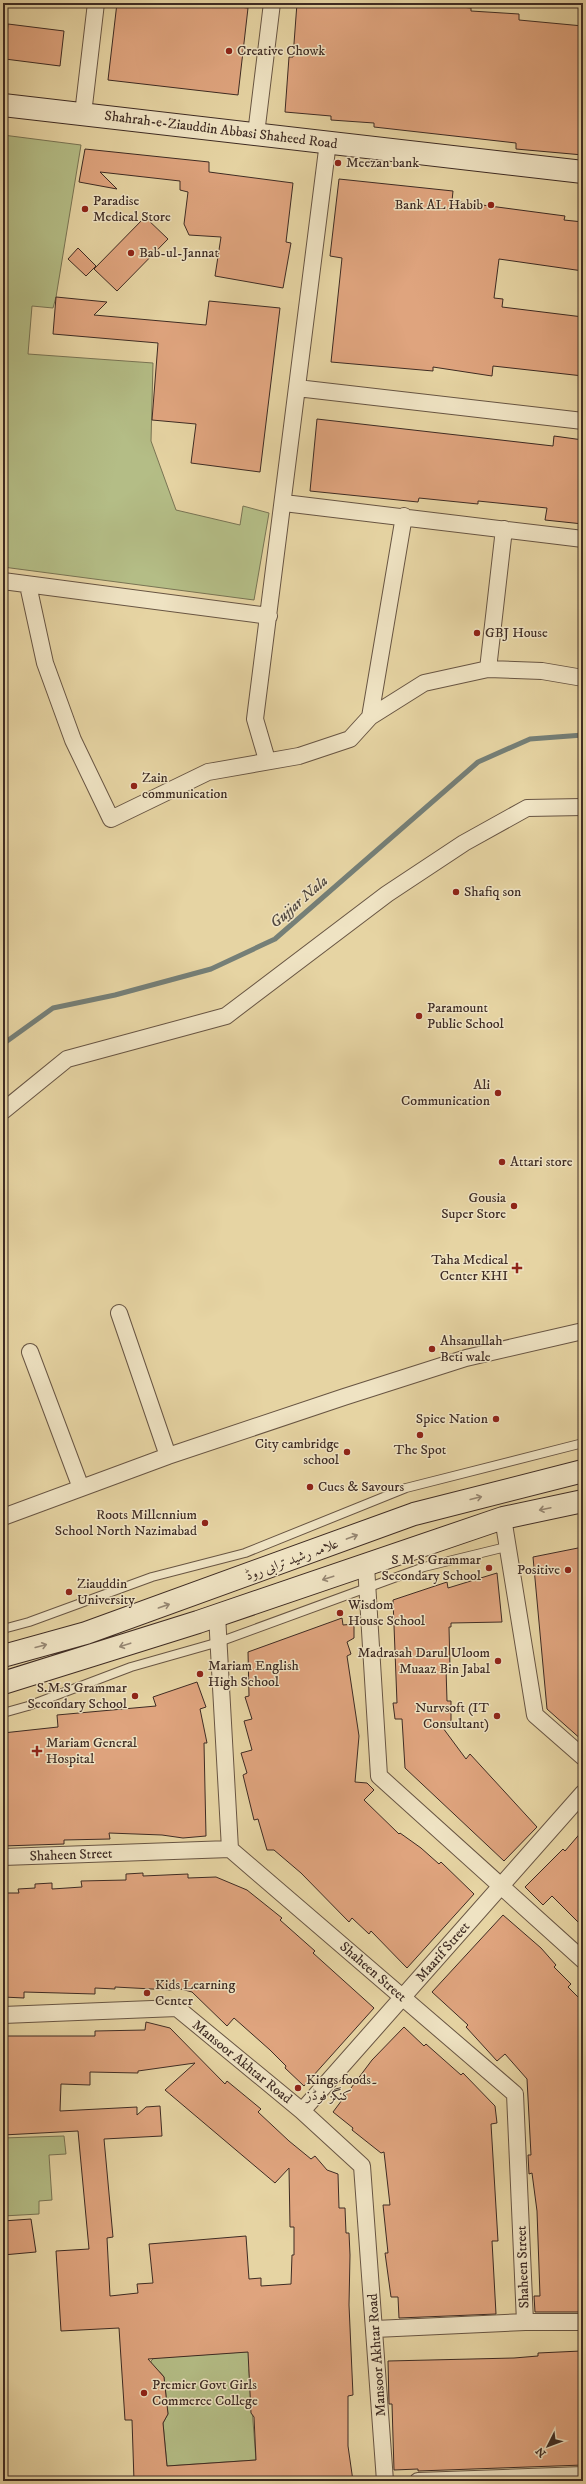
<svg xmlns="http://www.w3.org/2000/svg" width="586" height="2484" font-family="'IM FELL DW Pica',Amiri,serif">
<rect width="100%" height="100%" fill="#e6d4a3"/>
<filter id="stains"><feTurbulence type="fractalNoise" baseFrequency=".005" numOctaves="4"/><feColorMatrix values="0 0 0 0 .2 0 0 0 0 .09 0 0 0 0 .02 0 0 0 .5 -.17"/></filter>
<radialGradient id="worn" r=".72"><stop offset=".6" stop-color="#630" stop-opacity="0"/><stop offset="1" stop-color="#630" stop-opacity=".3"/></radialGradient>
<path fill="#b4bd86" stroke="#797454" d="M3 135 81 145 56 297 53 308 32 306 28 354 153 363 151 441 176 510 240 525 243 506 269 513 254 600 3 567Z
M64 2136 66 2154 49 2155 52 2200 39 2201V2214L3 2216V2138Z
M258 2351 249 2370 256 2460 167 2466 163 2423 168 2414 164 2377 160 2372H155L151 2369V2361L154 2358Z"/>
<g fill="none" stroke-linecap="round" stroke-linejoin="round">
<path stroke="#757f77" stroke-width="5" d="M3 1044 53 1008 115 995 211 969 275 939 478 762 530 739 583 735"/>
</g>
<path fill="#dfa47e" stroke="#3e2b23" fill-rule="evenodd" d="M117 3H206L248 8 238 95 108 80Z
M297 3H422L471 8V11L519 14V20L583 26V155L516 149V143L374 127V123L331 120V116L285 112 289 57H293Z
M8 24 64 31 60 66 5 59Z
M85 149 209 162V172L293 183 286 242 291 243 283 288 215 276 221 237 189 235 184 224 188 192 180 190V181L100 172 117 189 79 182Z
M339 179 453 191 452 201 565 216 564 220 583 222V271L499 259 494 298 503 299 502 307 583 317V376L493 366 492 376 433 367V371L331 362 342 258 330 256Z
M145 217 168 239 117 291 94 269Z
M78 248 96 266 86 276 68 259Z
M56 297 107 302 94 315 206 325 209 301 280 308 260 472 191 463 196 424 152 420 158 343 53 334Z
M317 419 553 446 554 436 583 440V524L545 520 547 508 478 501V504L419 498 418 502 310 491Z
M583 1547V1741L547 1709 533 1557Z
M497 1573 502 1622 451 1623V1627H449L450 1668H446L447 1701H451V1722L443 1728 466 1759 470 1754 537 1827 504 1861 405 1768 402 1719H395L393 1703H397L393 1600 447 1582 448 1588Z
M342 1618 343 1625 354 1624V1638L347 1642 351 1654 347 1656 359 1736 355 1782 367 1783 374 1790 364 1800 399 1834 400 1833 421 1848 439 1864 441 1862 474 1894 407 1968 371 1931 369 1934 352 1918 349 1922 301 1873 274 1850H267L258 1819 254 1820 243 1775 247 1773 241 1753 252 1750 244 1721 252 1719 245 1697 249 1696 248 1652Z
M197 1682 206 1707 200 1709 207 1743H204L206 1836 183 1838 162 1835 109 1833 110 1839 64 1840V1844L3 1846V1733L58 1727 57 1715 156 1706 153 1697Z
M583 1830V1927L552 1896 543 1905 525 1887 563 1849 565 1851Z
M143 1873V1876L188 1874V1878L216 1877 247 1890 282 1918 280 1920 315 1951 313 1953 374 2008 304 2086 285 2068 286 2066 270 2050 234 2018 227 2026 192 1992 177 1988 171 1990 115 1987V1989L95 1988V1994L24 1992V1998L3 1997V1893H19L18 1889 35 1888V1884L52 1883V1889L82 1887 81 1881 126 1880V1874Z
M503 1915 541 1948 556 1965 554 1967 571 1984 568 1987 583 2002V2074H579L583 2123V2312H535L534 2296H540L537 2211 532 2173 529 2174 528 2155H531L527 2079 505 2054 497 2061 466 2027 468 2025 432 1992Z
M146 2022 170 2028 225 2084 227 2081 261 2109 258 2112 289 2141 311 2159 315 2156 327 2170 338 2174 339 2208H345L346 2233H349L350 2255 349 2305 353 2395 348 2396V2446L353 2481H134L132 2420H125L119 2328 61 2331 56 2251 89 2249 78 2131 3 2135V2036H95V2031L145 2030ZM195 2063 165 2090 275 2183 289 2168 290 2227H294V2255H292L291 2284 261 2286V2278L249 2279 246 2236 149 2244 153 2283 137 2284 138 2293 110 2296 107 2238 113 2237 104 2139 162 2136 160 2106 146 2107 137 2115V2107L60 2111 61 2084 90 2085V2072L138 2073V2071ZM248 2352 251 2413 254 2417 256 2460 167 2466 163 2423 168 2414 164 2377 148 2359Z
M404 2027 424 2046 426 2044 461 2075 463 2073 495 2106 497 2123 491 2124 498 2241H492L496 2314 399 2318 398 2297H391L385 2253H388L383 2205H390L384 2152 381 2153 352 2130 353 2128 333 2112 372 2060Z
M31 2219 36 2252 3 2255V2221Z
M581 2351 583 2465 418 2471V2469L394 2470 392 2404H389L388 2361 514 2358 538 2356V2353Z"/>
<g fill="none" stroke-linecap="round" stroke-linejoin="round">
<defs>
<path id="lane" d="M3 1629 29 1622 152 1577 245 1553 406 1488 583 1443
M3 1713 28 1706 131 1667 219 1642 424 1567 506 1547"/>
<path id="street" d="M83 114 96 3
M256 134 272 3
M297 388 583 421
M284 503 583 539
M3 581 269 616
M28 585 45 663 73 740 111 819 208 772 299 756 350 739 370 717 424 683 488 669 542 671 583 678
M488 669 504 529
M370 717 404 516
M267 760 255 719 328 142
M3 1111 67 1059 226 1016 387 894 464 843 527 808 583 807
M119 1313 168 1456
M30 1352 81 1488
M3 1517 168 1456 344 1397 466 1358 583 1331
M503 1518 535 1715 583 1757
M366 1566 379 1776 583 1960
M217 1615 230 1849
M3 1857 230 1849 515 2094 525 2322
M3 2015 177 2008 302 2111 362 2166 385 2481
M302 2111 583 1793
M375 2329 525 2322H583
M418 2481 583 2475"/>
<path id="secondary" d="M3 105 583 172
M3 1656 86 1633 414 1514 583 1471
M3 1683 198 1622 503 1518 583 1501"/>
</defs>
<use href="#lane" stroke="#685543" stroke-width="10"/>
<use href="#street" stroke="#685543" stroke-width="18"/>
<use href="#secondary" stroke="#3e2b23" stroke-width="24"/>
<use href="#lane" stroke="#efe3c3" stroke-width="8"/>
<use href="#street" stroke="#efe3c3" stroke-width="16"/>
<use href="#secondary" stroke="#efe3c3" stroke-width="22"/>
</g>
<defs><path id="oneway-shaft" d="M-6 0H5M1.5-3L5.5 0L1.5 3" fill="none" stroke-width="1.6" stroke-linecap="round" stroke-linejoin="round"/></defs>
<g stroke="#968773">
<use href="#oneway-shaft" transform="translate(476 1498) rotate(-14)"/>
<use href="#oneway-shaft" transform="translate(545 1509) rotate(168)"/>
<use href="#oneway-shaft" transform="translate(352 1537) rotate(-20)"/>
<use href="#oneway-shaft" transform="translate(328 1578) rotate(162)"/>
<use href="#oneway-shaft" transform="translate(164 1606) rotate(-19)"/>
<use href="#oneway-shaft" transform="translate(125 1645) rotate(162)"/>
<use href="#oneway-shaft" transform="translate(41 1646) rotate(-15)"/>
</g>
<g fill="#8f2418" stroke="#efe3c3" stroke-width="1.5">
<circle cx="229" cy="51" r="4"/>
<circle cx="338" cy="163" r="4"/>
<circle cx="491" cy="205" r="4"/>
<circle cx="85" cy="209" r="4"/>
<circle cx="131" cy="253" r="4"/>
<circle cx="477" cy="633" r="4"/>
<circle cx="134" cy="786" r="4"/>
<circle cx="456" cy="892" r="4"/>
<circle cx="419" cy="1016" r="4"/>
<circle cx="498" cy="1093" r="4"/>
<circle cx="502" cy="1162" r="4"/>
<circle cx="514" cy="1206" r="4"/>
<path d="M515 1262h4v4h4v4h-4v4h-4v-4h-4v-4h4z"/>
<circle cx="432" cy="1349" r="4"/>
<circle cx="496" cy="1419" r="4"/>
<circle cx="420" cy="1435" r="4"/>
<circle cx="347" cy="1452" r="4"/>
<circle cx="310" cy="1487" r="4"/>
<circle cx="205" cy="1523" r="4"/>
<circle cx="489" cy="1568" r="4"/>
<circle cx="568" cy="1570" r="4"/>
<circle cx="69" cy="1592" r="4"/>
<circle cx="340" cy="1613" r="4"/>
<circle cx="498" cy="1661" r="4"/>
<circle cx="200" cy="1674" r="4"/>
<circle cx="135" cy="1696" r="4"/>
<circle cx="497" cy="1716" r="4"/>
<path d="M35 1745h4v4h4v4h-4v4h-4v-4h-4v-4h4z"/>
<circle cx="147" cy="1993" r="4"/>
<circle cx="298" cy="2088" r="4"/>
<circle cx="144" cy="2393" r="4"/>
</g>
<g text-anchor="middle" dominant-baseline="central" stroke-width="3" stroke-linejoin="round" paint-order="stroke">
<g font-size="14" fill="#3e2b23" stroke="#efe3c3" text-anchor="start">
<text x="237" y="51">Creative Chowk</text>
<text x="346" y="163">Meezan bank</text>
<text x="93" y="201">Paradise<tspan x="93" dy="16">Medical Store</tspan></text>
<text x="483" y="205" text-anchor="end">Bank AL Habib</text>
<text x="139" y="253">Bab-ul-Jannat</text>
<text x="485" y="633">GBJ House</text>
<text x="142" y="778">Zain<tspan x="142" dy="16">communication</tspan></text>
<text x="464" y="892">Shafiq son</text>
<text x="427" y="1008">Paramount<tspan x="427" dy="16">Public School</tspan></text>
<text x="490" y="1085" text-anchor="end">Ali<tspan x="490" dy="16">Communication</tspan></text>
<text x="510" y="1162">Attari store</text>
<text x="506" y="1198" text-anchor="end">Gousia<tspan x="506" dy="16">Super Store</tspan></text>
<text x="508" y="1260" text-anchor="end">Taha Medical<tspan x="508" dy="16">Center KHI</tspan></text>
<text x="440" y="1341">Ahsanullah<tspan x="440" dy="16">Beti wale</tspan></text>
<text x="488" y="1419" text-anchor="end">Spice Nation</text>
<text x="339" y="1444" text-anchor="end">City cambridge<tspan x="339" dy="16">school</tspan></text>
<text x="420" y="1450" text-anchor="middle">The Spot</text>
<text x="318" y="1487">Cues &amp; Savours</text>
<text x="197" y="1515" text-anchor="end">Roots Millennium<tspan x="197" dy="16">School North Nazimabad</tspan></text>
<text x="481" y="1560" text-anchor="end">S M S Grammar<tspan x="481" dy="16">Secondary School</tspan></text>
<text x="560" y="1570" text-anchor="end">Positive</text>
<text x="77" y="1584">Ziauddin<tspan x="77" dy="16">University</tspan></text>
<text x="348" y="1605">Wisdom<tspan x="348" dy="16">House School</tspan></text>
<text x="490" y="1653" text-anchor="end">Madrasah Darul Uloom<tspan x="490" dy="16">Muaaz Bin Jabal</tspan></text>
<text x="208" y="1666">Mariam English<tspan x="208" dy="16">High School</tspan></text>
<text x="127" y="1688" text-anchor="end">S.M.S Grammar<tspan x="127" dy="16">Secondary School</tspan></text>
<text x="489" y="1708" text-anchor="end">Nurvsoft (IT<tspan x="489" dy="16">Consultant)</tspan></text>
<text x="46" y="1743">Mariam General<tspan x="46" dy="16">Hospital</tspan></text>
<text x="155" y="1985">Kids Learning<tspan x="155" dy="16">Center</tspan></text>
<text x="306" y="2080">Kings foods۔<tspan x="306" dy="16">کنگز فوڈز</tspan></text>
<text x="152" y="2385">Premier Govt Girls<tspan x="152" dy="16">Commerce College</tspan></text>
</g>
<g font-size="14" fill="#3e2b23" stroke="#efe3c3">
<text transform="translate(221 130) rotate(7)">Shahrah-e-Ziauddin Abbasi Shaheed Road</text>
<text transform="translate(292 1560) rotate(-20)">علامہ رشید ترابی روڈ</text>
<text transform="translate(71 1855) rotate(-2)">Shaheen Street</text>
<text transform="translate(443 1952) rotate(-49)">Maarif Street</text>
<text transform="translate(373 1972) rotate(41)">Shaheen Street</text>
<text transform="translate(242 2062) rotate(39)">Mansoor Akhtar Road</text>
<text transform="translate(523 2267) rotate(-92)">Shaheen Street</text>
<text transform="translate(377 2355) rotate(-94)">Mansoor Akhtar Road</text>
</g>
<g font-size="15" font-style="italic" fill="#50473f" stroke="#efe3c3">
<text transform="translate(299 902) rotate(-41)">Gujjar Nala</text>
</g>
</g>
<rect width="586" height="2484" fill="none" stroke="#e6d4a3" stroke-width="16"/>
<rect x="4" y="4" width="578" height="2476" fill="none" stroke="#3e2b23" stroke-width="2"/>
<rect x="8" y="8" width="570" height="2468" fill="none" stroke="#3e2b23"/>
<g transform="translate(548 2446) rotate(228)" stroke="#efe3c3" stroke-width="3" paint-order="stroke">
<path d="M0-3L7 15L0 10L-7 15Z" fill="#3e2b23"/>
<text y="-6" font-size="11" font-weight="bold" text-anchor="middle" fill="#3e2b23">N</text>
</g>
<rect width="100%" height="100%" filter="url(#stains)"/>
<rect width="100%" height="100%" fill="url(#worn)"/>
</svg>
